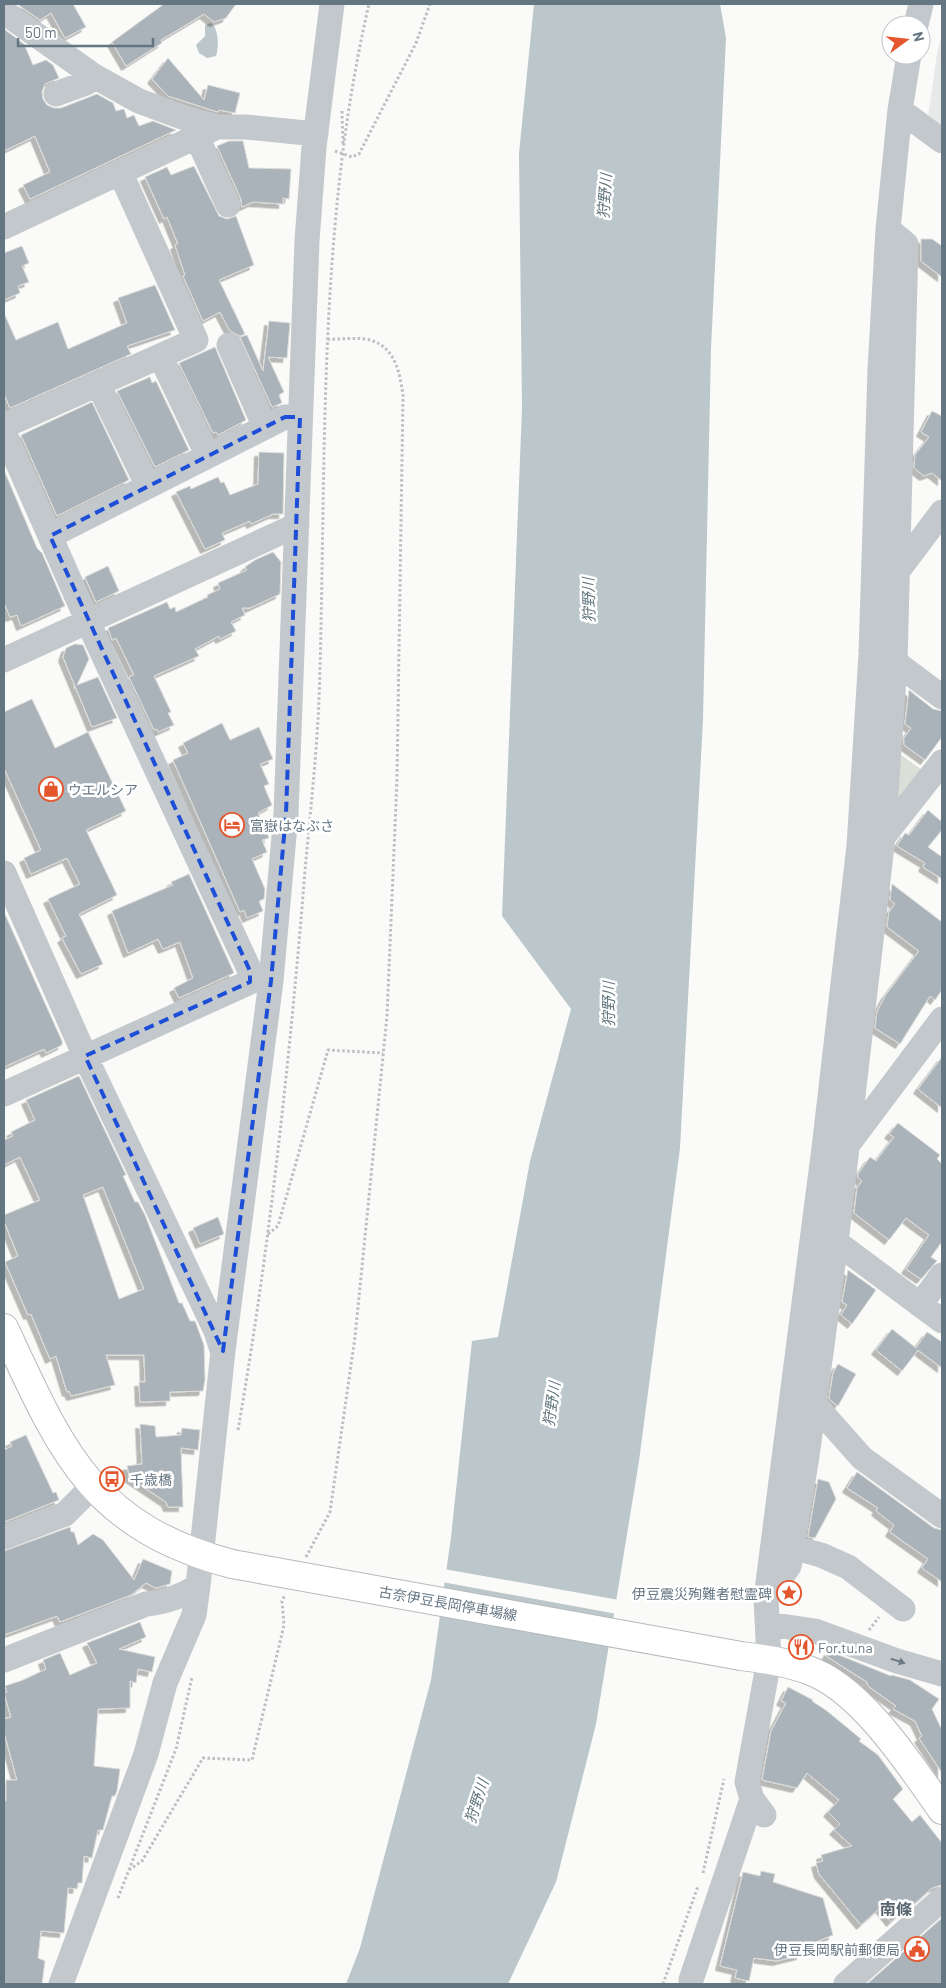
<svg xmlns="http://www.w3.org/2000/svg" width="946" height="1988" font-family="Barlow,'Noto Sans JP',sans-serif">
<defs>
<filter id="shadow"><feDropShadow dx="-4.5" dy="4.5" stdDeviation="0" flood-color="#0004"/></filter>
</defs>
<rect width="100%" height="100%" fill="#fafaf8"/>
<path fill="#e8e9e9" d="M942 34V128L928 117 937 53Z"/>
<path fill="#dadfd7" d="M897 752 925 772 895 815Z"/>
<path fill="#bbc7cb" d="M534 4H720L726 38 711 349 703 720 680 1148 639 1461 596 1724 556 1882 508 1984H346L360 1948 431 1680 451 1537 472 1341 498 1337 530 1161 571 1009 502 916 522 408 519 153Z
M211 23C219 29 219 47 216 56L207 58 199 53 196 45 205 36V25Z"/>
<path fill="#fafaf8" d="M444 1569 619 1600 617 1614 442 1582Z"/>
<path fill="#aab3b9" stroke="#dcdcda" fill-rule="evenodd" filter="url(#shadow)" d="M17 4H73L86 27 65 38 51 13 40 20Z
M164 4H236L226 18 214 22 204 14 161 40 162 43 126 66 112 42Z
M4 29 24 44 33 65 46 60 53 65 59 78 45 84 42 92 43 99 47 105 54 108H61L97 94 113 103 116 111 124 109 127 118 134 115 139 126 153 121 176 130 30 199 23 185 50 172 35 136 4 151Z
M168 58 204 100 208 85 240 93 235 113 219 110 218 112 168 96 152 79Z
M229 141H243L249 168 291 169 289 199 283 198V204L253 202 242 207 241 199 217 146Z
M194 166 219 216 227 219 236 216 254 265 219 280 245 334 240 336 230 331 220 312 203 321 183 276 185 275 175 245 178 244 167 217 164 219 145 177 167 167 171 175Z
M921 239H932L942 246V277L921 261Z
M22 246 29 263 22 266 29 282 18 286 20 293 4 300V253Z
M155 285 175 330 127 346 131 354 10 408 4 394V313L16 340 58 322 68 349 127 323 118 298Z
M269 321 290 323 287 358 268 357 284 392 279 395 282 403 272 407 240 337 247 335 263 371Z
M215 347 246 420 218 435 216 432 213 433 179 363Z
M150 377 152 383 156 381 189 450 155 467 117 391Z
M92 402 129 480 57 516 21 435Z
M932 411 942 416V481L932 473 924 476 914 468 915 455 929 437 921 432Z
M259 452 284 453 283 514H273L251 524 250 521 222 533 225 540 205 549 176 492 190 486 191 489 218 477 221 483 224 482 230 495 258 484Z
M4 470 37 548 42 553 65 606 21 626 17 615 10 617 4 603Z
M273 552 281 562 280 594 250 608H242L245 615 231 622 236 631 220 639 219 636 195 649 199 656 154 676 171 712 168 713 174 725 158 732 157 729 154 730 129 677 134 675 116 638 112 640 108 628 167 602 170 609 175 607 176 612 208 597 207 595 220 589 218 583 247 570 245 567 255 560Z
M108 566 119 591 96 602 85 577Z
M75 644 83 645 89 659 77 685 98 677 117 718 92 727 63 657 66 648Z
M909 690 933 709 942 711V737L925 760 904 745V738L911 728 905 724Z
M32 699 55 748 88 732 126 811 86 830 117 895 79 914 103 964 81 974 62 938 66 936 48 899 80 884 67 858 31 874 24 858 41 850 4 768V712Z
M222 723 230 740 259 727 273 759 260 764 269 784 264 786 272 805 258 813 269 838 262 840 267 852 252 859 265 889 264 899 259 901 263 911 247 918 244 910 240 912 173 760 188 753 183 743Z
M928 810 942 822V830L928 847 942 857V879L923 867 925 863 897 846 905 833 909 835Z
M189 874 234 973 179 998 174 988 193 978 180 942 163 949 158 939 128 953 112 911 173 885 171 882Z
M892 884 942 922V990L935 1000 930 996 900 1044 875 1028 877 1012 885 996 919 951 887 927 889 912 895 904 890 900Z
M4 912 62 1041V1045L46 1053 44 1049 4 1067Z
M942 1057V1108L918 1089Z
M79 1076 126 1175 123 1176 135 1202H138L145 1215 179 1303H182L190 1321H195L204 1345 205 1380 203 1391 170 1392V1401L140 1402 139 1382H145L144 1355H106L115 1385 71 1396 69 1391 67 1392 56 1356 50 1359 31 1314 28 1315 5 1262 18 1256 4 1221V1215L40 1200 20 1157 4 1165V1140L13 1136 11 1132 35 1120 26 1100ZM103 1187 144 1289 119 1299 83 1195Z
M898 1123 940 1155 937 1159 942 1164V1244L941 1243 931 1257 937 1261 921 1279 906 1269 929 1235 906 1218 889 1240 854 1213 857 1188 862 1181 858 1178V1174L870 1157 876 1161 894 1137 889 1134Z
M218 1217 224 1234 200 1244 193 1228Z
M848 1270 876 1290 852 1324 841 1315 847 1305 842 1302Z
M892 1329 916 1348 927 1332 942 1342V1368L918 1350 902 1371 876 1350Z
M838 1364 856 1374 838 1406 829 1399 833 1373Z
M140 1424 155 1426 156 1437 181 1435 182 1428 200 1430 198 1450 181 1448 183 1507H168L166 1502 130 1478 127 1466 142 1464Z
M26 1435 53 1493 56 1492 59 1500 4 1522V1450L12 1446 10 1442Z
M857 1472 934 1528 942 1530V1582L922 1568 928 1559 890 1532 894 1525 876 1511 878 1508 847 1488Z
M818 1479 829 1482 836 1499 815 1538 808 1537Z
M70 1527 71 1532H74L78 1545 93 1534 103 1540 134 1580 143 1559 172 1571 170 1584 156 1588 146 1583 131 1595 60 1622 57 1616 4 1635V1551Z
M140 1622 146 1637 119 1649 155 1657 152 1672 138 1669 136 1683 130 1681V1708L98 1709 94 1766 120 1769 117 1791 115 1796H112L103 1830H98L92 1858 84 1856 82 1883H78L77 1889 68 1888 64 1933 41 1931 38 1958 45 1961 42 1984H4V1800L6 1801V1780H17L4 1732V1719L11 1717 4 1693 7 1692 5 1686 23 1680 46 1669 43 1660 60 1653 70 1675 97 1663 87 1643Z
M829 1651 891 1676 892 1675 910 1680 939 1699 932 1709 942 1730V1773L919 1738 922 1736 915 1721 893 1709 896 1706 868 1686 867 1682 826 1656Z
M788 1687 813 1700 812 1701 827 1711 861 1739 859 1741 878 1755 903 1789 893 1799 912 1822 920 1815 942 1843V1885L932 1888 903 1914 902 1912 891 1922 880 1908 861 1925 819 1874 816 1863 823 1861 821 1855 852 1846 834 1830 840 1824 828 1812 839 1800 807 1773 797 1788 762 1780 771 1731 786 1703 781 1701Z
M761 1871 775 1874 773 1882 823 1898 833 1935 804 1947 801 1955 777 1961 754 1958 749 1981 735 1978 737 1970 720 1966 743 1872 760 1876Z
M942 1918V1984H867Z"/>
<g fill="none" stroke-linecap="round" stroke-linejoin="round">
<defs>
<path id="major" d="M4 1328C61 1450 90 1526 232 1564
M741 1656C764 1659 787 1662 808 1670 861 1688 911 1766 942 1810"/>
</defs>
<use href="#major" stroke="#b5babe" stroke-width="30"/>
<path stroke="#bbbfc2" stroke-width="3" stroke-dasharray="2.5 2.5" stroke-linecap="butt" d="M342 111 343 145
M335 151 352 157 359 154 416 43 430 4
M268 1234 278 1226 328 1050 383 1053
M238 1430C268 1258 287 1083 302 908 307 839 316 769 319 700 327 468 316 232 369 4
M306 1557 330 1512 355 1337 387 1016 397 779 403 395C400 375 396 349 373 341 360 336 340 340 326 339
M869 1630 879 1617
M129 1870 142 1861 203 1758 252 1760 284 1625 282 1601 285 1595
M703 1873 724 1779
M118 1898 176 1749 192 1677
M663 1984 698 1886"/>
<path stroke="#c3c8cc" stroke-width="25" d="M4 12 94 76 139 101 182 117 217 127H246L316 134
M916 25 921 4
M56 94 86 83 94 76
M900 110 942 141
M197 137 228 205
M4 227 217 127
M229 345 265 427
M167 370 208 456
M105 398 148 486
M4 426 196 340 121 174
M4 432 88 622 250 971V982L4 1094
M50 536 285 417H300
M897 572 942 512
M4 660 297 525
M895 662 942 697
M883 837 942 762
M4 873 85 1056 216 1331 222 1350
M846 1147 942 1019
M836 1242 942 1321
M920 1305 942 1275
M815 1405 862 1458 942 1516
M4 1537 65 1514 92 1487
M792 1547 821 1555 848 1567 903 1609
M767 1596 789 1566 807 1456 836 1242 883 837 895 662 906 244 888 229
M768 1624 815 1631 897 1661 942 1674
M4 1660 146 1604C166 1602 181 1597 198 1586
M764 1815 752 1799 747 1782 769 1660 766 1598 824 1148 859 846 871 654 880 370 888 229 900 110 909 55
M691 1980 752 1799
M61 1984 146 1754 165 1683 194 1615 198 1586 223 1351 271 981 286 814 307 241 314 147 332 4
M846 1984 942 1899"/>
<use href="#major" stroke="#fff" stroke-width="28"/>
<defs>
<path id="major-bridge" d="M232 1564 741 1656"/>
</defs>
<use href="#major-bridge" stroke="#b5babe" stroke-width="30" stroke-linecap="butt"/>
<use href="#major-bridge" stroke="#fff" stroke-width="28"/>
</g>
<defs><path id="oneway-solid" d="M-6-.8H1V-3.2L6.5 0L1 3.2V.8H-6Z" transform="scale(1.25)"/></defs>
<use fill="#6a7a87" href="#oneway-solid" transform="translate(898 1661) rotate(18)"/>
<path fill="none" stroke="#1d4ed8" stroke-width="4" stroke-dasharray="10 6" stroke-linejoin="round" d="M285 417H300L286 814 271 981 223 1351 85 1056 250 982V971L50 536Z"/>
<defs>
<symbol id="shop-ring" viewBox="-11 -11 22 22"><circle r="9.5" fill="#fff" stroke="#e4572e" stroke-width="1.5"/><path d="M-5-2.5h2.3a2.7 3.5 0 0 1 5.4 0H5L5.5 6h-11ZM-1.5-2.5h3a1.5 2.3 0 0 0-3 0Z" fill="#e4572e"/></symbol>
<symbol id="hotel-ring" viewBox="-11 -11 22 22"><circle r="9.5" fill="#fff" stroke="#e4572e" stroke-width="1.5"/><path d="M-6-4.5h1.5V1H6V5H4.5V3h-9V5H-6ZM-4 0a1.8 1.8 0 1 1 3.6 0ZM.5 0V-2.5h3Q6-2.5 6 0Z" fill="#e4572e"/></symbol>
<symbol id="bus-ring" viewBox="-11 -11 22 22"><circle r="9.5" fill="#fff" stroke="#e4572e" stroke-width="1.5"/><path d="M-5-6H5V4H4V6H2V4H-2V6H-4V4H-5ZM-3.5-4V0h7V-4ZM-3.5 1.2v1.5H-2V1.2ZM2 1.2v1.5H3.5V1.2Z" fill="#e4572e"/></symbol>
<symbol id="sight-ring" viewBox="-11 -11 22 22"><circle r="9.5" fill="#fff" stroke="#e4572e" stroke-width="1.5"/><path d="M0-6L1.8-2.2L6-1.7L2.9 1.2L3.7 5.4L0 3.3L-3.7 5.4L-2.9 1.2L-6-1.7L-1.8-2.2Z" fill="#e4572e"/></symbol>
<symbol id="restaurant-ring" viewBox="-11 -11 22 22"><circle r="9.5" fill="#fff" stroke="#e4572e" stroke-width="1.5"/><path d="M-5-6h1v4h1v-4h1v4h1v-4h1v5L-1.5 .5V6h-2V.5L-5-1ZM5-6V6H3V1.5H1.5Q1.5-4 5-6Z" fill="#e4572e"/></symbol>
<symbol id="civic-ring" viewBox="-11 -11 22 22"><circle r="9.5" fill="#fff" stroke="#e4572e" stroke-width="1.5"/><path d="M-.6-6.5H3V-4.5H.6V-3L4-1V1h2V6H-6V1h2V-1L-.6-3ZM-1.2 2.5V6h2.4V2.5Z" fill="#e4572e"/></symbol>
</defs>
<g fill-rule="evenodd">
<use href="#shop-ring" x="37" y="775" width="28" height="28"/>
<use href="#hotel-ring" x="218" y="811" width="28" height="28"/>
<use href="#bus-ring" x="98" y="1465" width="28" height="28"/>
<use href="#sight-ring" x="775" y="1579" width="28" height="28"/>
<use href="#restaurant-ring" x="787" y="1633" width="28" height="28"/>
<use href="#civic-ring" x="903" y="1935" width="28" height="28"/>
</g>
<g text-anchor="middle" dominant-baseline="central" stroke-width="5" stroke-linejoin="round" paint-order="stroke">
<g font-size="14" fill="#657683" stroke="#fff" text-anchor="start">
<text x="68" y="789">ウエルシア</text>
<text x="250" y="825">富嶽はなぶさ</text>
<text x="130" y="1479">千歳橋</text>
<text x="772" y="1593" text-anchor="end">伊豆震災殉難者慰霊碑</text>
<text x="818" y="1647">For.tu.na</text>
<text x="900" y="1949" text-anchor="end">伊豆長岡駅前郵便局</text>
</g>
<g font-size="14" fill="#657683" stroke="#fff">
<text transform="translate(448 1603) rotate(10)">古奈伊豆長岡停車場線</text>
</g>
<g font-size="15" font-style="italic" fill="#60757c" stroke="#fff">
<text transform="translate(604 196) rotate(-86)">狩野川</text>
<text transform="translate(588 600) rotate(-91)">狩野川</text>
<text transform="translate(608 1004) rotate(-90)">狩野川</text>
<text transform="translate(551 1404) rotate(-82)">狩野川</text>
<text transform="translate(476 1801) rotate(-72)">狩野川</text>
</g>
<g font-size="16" font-weight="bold" fill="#57646e" stroke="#fff">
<text x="896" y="1908">南條</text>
</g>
</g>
<rect width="946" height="1988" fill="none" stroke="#657683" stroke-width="10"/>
<g transform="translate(906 40) rotate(75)"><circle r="24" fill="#ffffff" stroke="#c1c8cd"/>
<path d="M0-4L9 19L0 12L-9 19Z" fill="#e4572e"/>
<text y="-8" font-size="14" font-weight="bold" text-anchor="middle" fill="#657683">N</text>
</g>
<path d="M18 38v8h135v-8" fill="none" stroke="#657683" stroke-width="2.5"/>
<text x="25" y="38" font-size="15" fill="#657683" stroke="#ffffff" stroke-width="4" paint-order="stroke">50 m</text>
</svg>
